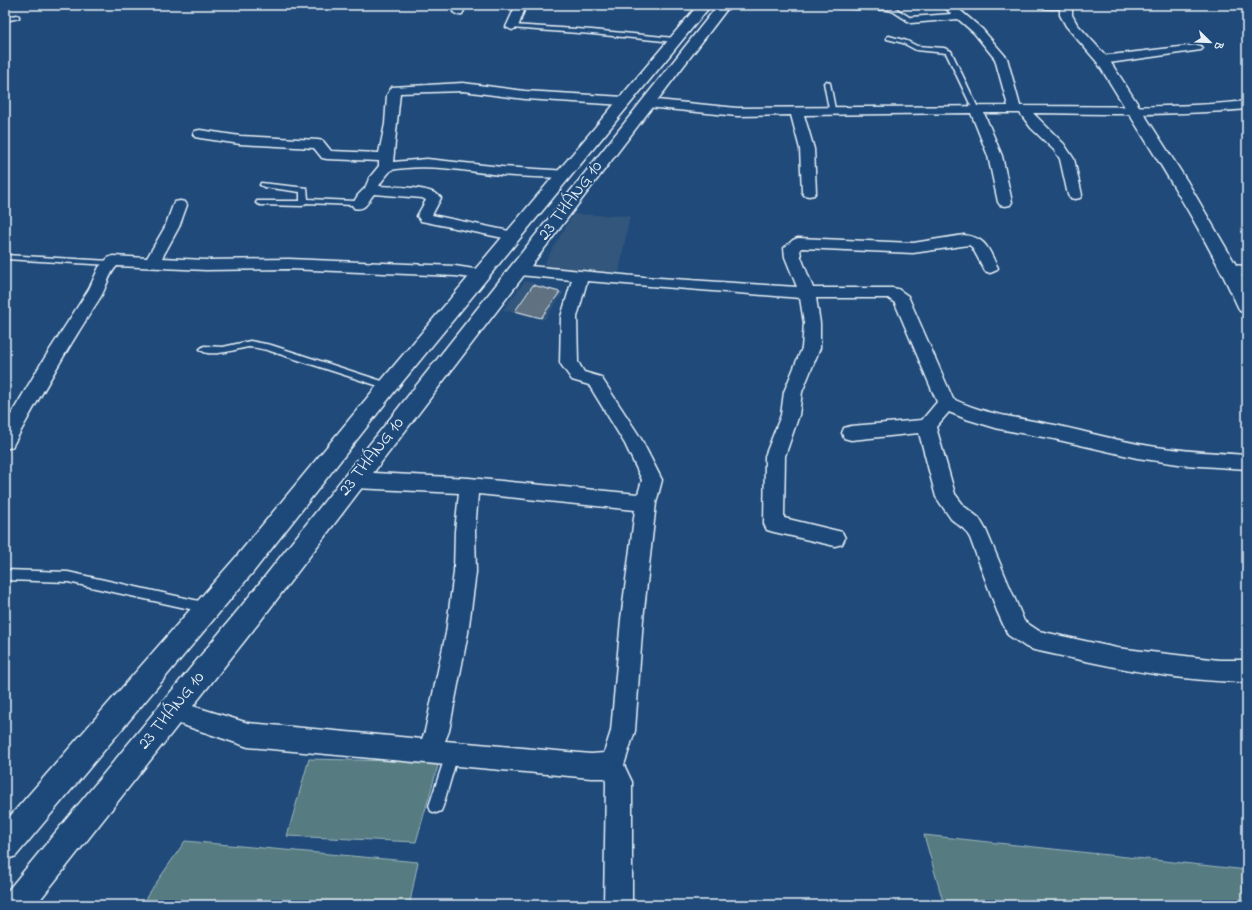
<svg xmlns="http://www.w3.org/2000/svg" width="1252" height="910" font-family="'Indie Flower',sans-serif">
<rect width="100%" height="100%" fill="#1f4a7a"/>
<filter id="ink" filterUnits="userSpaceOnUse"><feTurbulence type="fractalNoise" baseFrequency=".025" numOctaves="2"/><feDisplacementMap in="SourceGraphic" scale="8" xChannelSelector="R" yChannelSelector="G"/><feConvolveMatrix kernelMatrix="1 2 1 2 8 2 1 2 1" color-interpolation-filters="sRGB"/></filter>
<g filter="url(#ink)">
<path fill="#32567c" d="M573 214 630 216 619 273 542 267Z
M525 281 564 292 544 320 503 310Z"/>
<path fill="#567b81" stroke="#9fb6bc" d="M309 759 439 762 416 842 287 836Z
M924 835 1247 870V905H944Z
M185 841 418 862 410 902 428 905H141Z"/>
<path fill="#607281" stroke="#e8f1f8" d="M533 285 560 292 541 318 515 311Z"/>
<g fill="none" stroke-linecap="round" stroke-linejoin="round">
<defs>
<path id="lane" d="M833 5 892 6 914 20 911 22 903 18 891 10 835 8 833 7Z
M17 15 19 16V18L5 21V17Z
M512 25 592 30 674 38 677 40 674 42 592 34 510 28V26Z
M889 36 907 41 917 46 944 48 951 51 979 110 978 111 973 110 946 53 916 50 903 43 887 39V37Z
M827 81 830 83 835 109 832 111 829 109 824 83Z
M261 183 307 188 308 199 354 201 363 205 359 207 353 205 306 203 302 206 260 205 256 203 257 201H300V192L264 187 260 185Z
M5 255 110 261 114 263 110 265 5 259Z
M250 341 271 345 391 384 393 386 388 389 267 350C261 349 254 347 248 347 237 349 208 359 200 349L204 346 223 347Z
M5 570 68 572 208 603 212 604 214 608 212 612 208 613 68 582 5 580Z
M452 748 457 750 458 754 443 806 441 811 436 813 431 811 429 806 446 754 447 750Z"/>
<path id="street" d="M457 5H467L462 14 458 15 453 12Z
M516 5H526L518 27 512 30 506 27Z
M887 5H897V8L892 11 888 10Z
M943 5H954L982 29 1007 58 1020 106C1096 106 1172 109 1247 101V109C1176 116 1105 114 1033 113L1064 144 1074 159 1082 195 1080 198 1075 199 1070 198 1068 195 1060 159 1054 150 1031 128 1020 113H984L1002 156 1012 202 1010 205 1005 206 1000 205 998 202 988 156 971 113 804 115 814 149 816 192 814 195 809 196 804 195 802 192 800 149 791 115 737 116 647 107 643 106 641 103 643 100 647 99 737 108 1008 106 995 59 974 33 958 19 911 23 906 20 911 17 951 14Z
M1038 5H1065C1061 10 1042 10 1038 5Z
M1197 45 1201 46 1203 48 1201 50 1102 64 1098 62 1096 60 1098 58 1102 56Z
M463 83 525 91 624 97 628 98 630 101 628 104 624 105 525 99 463 91 400 93 393 162 427 159 502 167 569 171 571 174 569 177 564 178C543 177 521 177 500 175 464 171 427 163 391 170L382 181 379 186C394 187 433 186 441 198L432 215 518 233 520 236 518 239 513 240 421 221 417 216 426 200 422 198 374 194C367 202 366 211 354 208L352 205 358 195 365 188 370 177 379 166V161L327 159 322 158 314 148 240 144 200 138 195 137 193 134 195 131 200 130 240 136 318 140 323 141 331 151 379 153 385 124 387 95 392 87Z
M180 201 185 202 187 205 179 227 162 258 206 260 289 259 455 266 487 271 489 274 487 277 481 279 455 276 289 269 206 270 117 266C109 273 106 289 100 298 68 347 40 396 12 447L5 449 6 423 42 362 89 289 99 267 108 258 113 256 147 258 165 227 173 205 175 202Z
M964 235C987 238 988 249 998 268L995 271 990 273 985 271 972 247 969 245 913 253 802 248 800 249 801 257 813 288H892L898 289 908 296 953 399C986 415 1020 418 1055 425 1087 432 1118 441 1150 446 1182 451 1215 453 1247 455V469L1185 465 1137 458 1054 439 999 429 966 419 949 412 936 427 955 494 965 507 979 518 986 530 1024 621 1039 631 1117 648 1219 660H1247V682C1175 682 1104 665 1034 650L1026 647 1008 635 997 611 970 538 965 530 951 519 936 497 919 433 851 440 844 438 842 433 844 428 851 426 922 420 937 402 895 303 888 298H816L820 323V348L802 392 799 415 785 456 784 518 842 532 845 538 842 544 835 546 774 532 767 530 764 524 765 456 781 415 784 392 802 348 804 323 800 298 587 281 577 317 578 362 584 372 601 377 640 437 662 480 656 503 643 619 635 731 624 765 632 782V905H604L606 782 605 778H591L248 747 165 719 161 711 165 703 173 700 248 723 422 739 425 731 446 633 454 572 455 531 459 493 355 488 348 485 345 480 348 475 355 472 469 478 638 494 642 480 625 444 589 385 572 380 560 363 561 317 572 280 519 275 513 273 511 270 513 267 519 265 644 277 797 287 785 257 784 248 793 240 798 238 913 243ZM478 494 635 510 621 619 611 731 604 753 591 754 445 741 449 731 468 633 476 572 475 531Z
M1230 265 1247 266V276L1224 273 1222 270 1224 267Z"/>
<path id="secondary" d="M1060 5H1072V15L1077 24 1107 57 1121 78 1187 181 1239 270 1247 287V313L1240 311 1238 307C1202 227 1153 153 1107 78L1097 62 1066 26 1060 15Z"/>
<path id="primary" d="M698 5H711L395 391 254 571 16 856 5 860V822L236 557 381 381Z
M718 5H730L261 620 36 905H5V894L243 604Z"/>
</defs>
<use href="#lane" stroke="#e8f1f8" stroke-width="3"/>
<use href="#street" stroke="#e8f1f8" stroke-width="3"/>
<use href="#secondary" stroke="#e8f1f8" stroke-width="3"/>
<use href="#primary" stroke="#e8f1f8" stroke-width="3"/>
<use href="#lane" fill="#1f4a7a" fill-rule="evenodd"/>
<use href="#street" fill="#1f4a7a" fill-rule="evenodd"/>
<use href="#secondary" fill="#1f4a7a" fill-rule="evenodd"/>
<use href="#primary" fill="#1f4a7a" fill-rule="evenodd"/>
</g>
</g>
<g text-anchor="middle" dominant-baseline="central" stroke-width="4" stroke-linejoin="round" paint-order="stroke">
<g font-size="18" fill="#e8f1f8" stroke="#1f4a7a">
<text transform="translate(571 201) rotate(-53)">23 THÁNG 10</text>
<text transform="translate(372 457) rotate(-52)">23 THÁNG 10</text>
<text transform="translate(172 711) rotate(-51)">23 THÁNG 10</text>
</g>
</g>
<rect width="1252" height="910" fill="none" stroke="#1f4a7a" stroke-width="20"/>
<rect x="10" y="10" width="1232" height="890" fill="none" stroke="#e8f1f8" stroke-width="1.5" filter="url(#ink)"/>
<g transform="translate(1210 42) rotate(113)" stroke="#1f4a7a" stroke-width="3" paint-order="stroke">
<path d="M0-3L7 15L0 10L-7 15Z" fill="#e8f1f8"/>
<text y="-6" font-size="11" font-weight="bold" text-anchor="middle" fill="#e8f1f8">B</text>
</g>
</svg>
